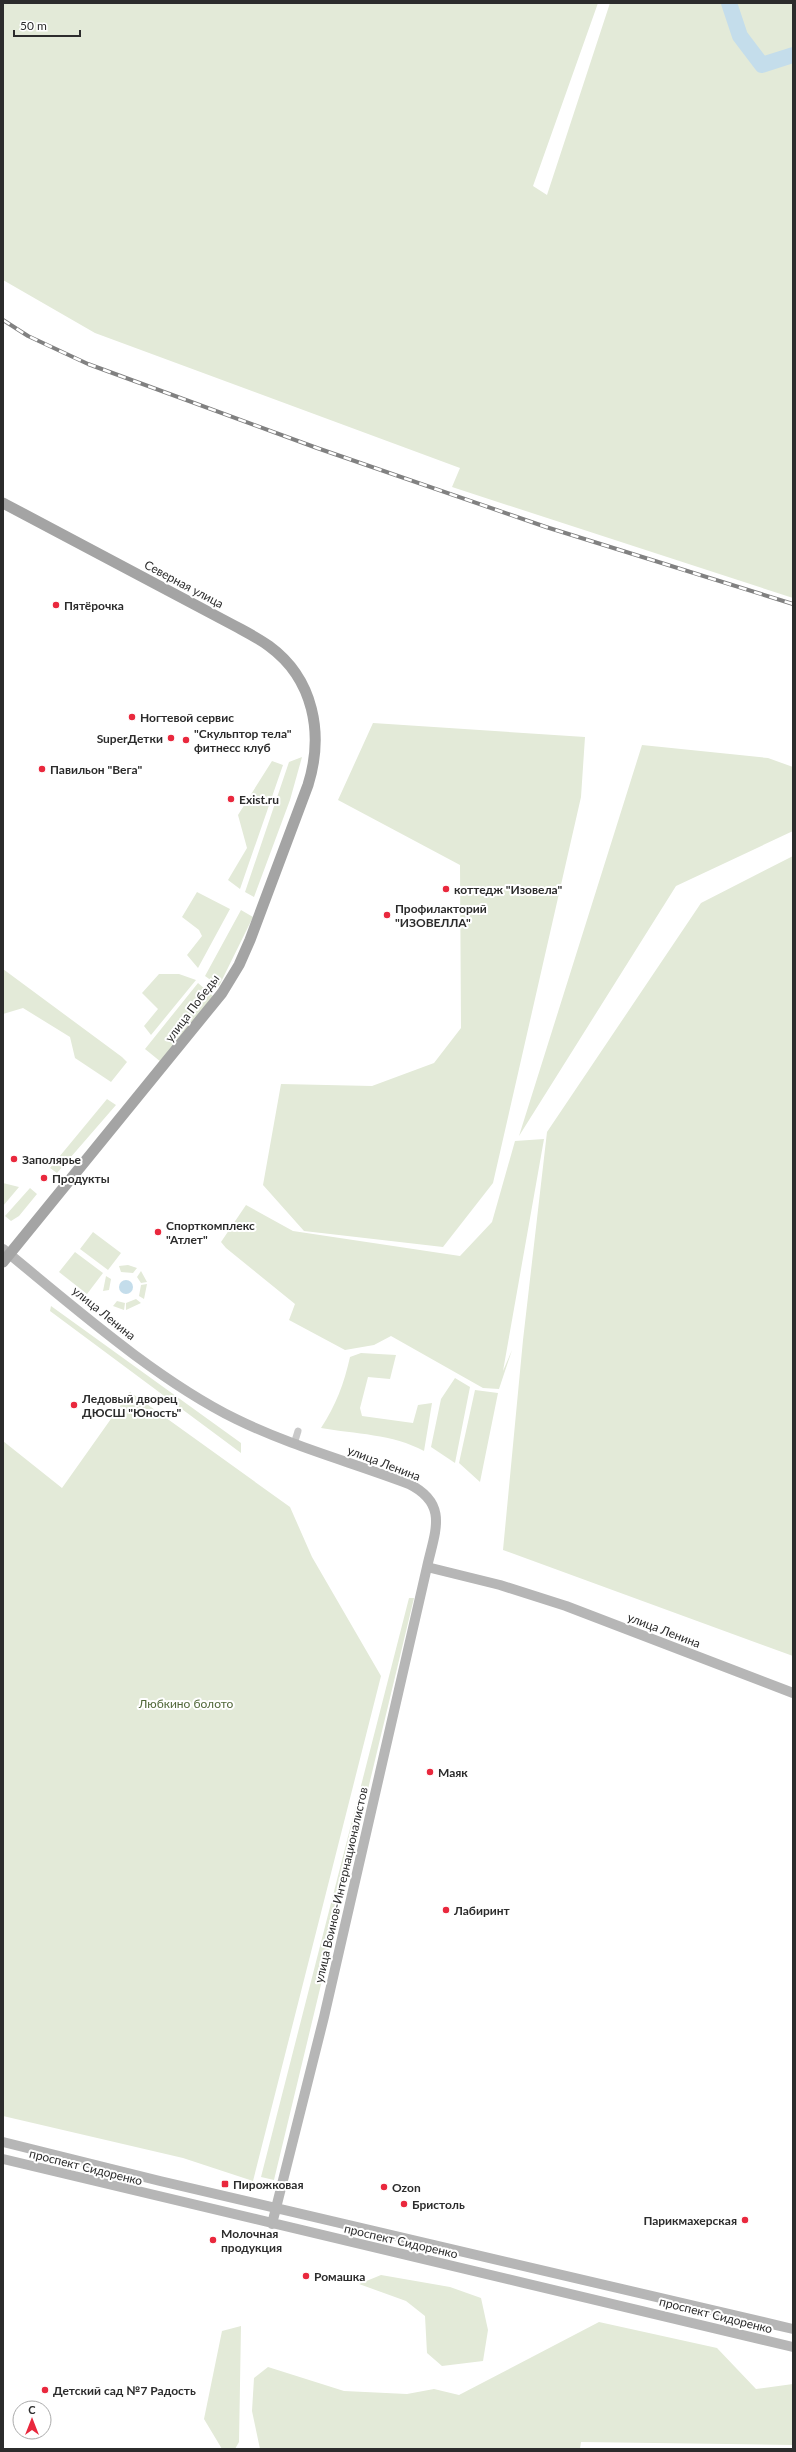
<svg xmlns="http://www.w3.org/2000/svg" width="796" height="2452" font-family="Lato,sans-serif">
<rect width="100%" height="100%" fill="#fff"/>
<path fill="#e3ead8" d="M3 3H598L533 186 547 195 610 3H793V598L452 487 460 468 95 333 3 280Z
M373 723 585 737 581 797 493 1183 443 1247 304 1231 263 1185 281 1084 372 1086 434 1063 461 1028 460 865 338 800Z
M642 745 768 758 793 767V831L676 886 519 1136Z
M302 757 290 800 254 897 245 892 289 762Z
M272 761 283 765 240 889 228 880 247 848 238 815Z
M793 856V1656L503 1550 523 1340 547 1132 701 903Z
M197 892 230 909 198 968 187 955 202 936 199 930 182 917Z
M241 910 253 917 219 986 205 976Z
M3 969 122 1057 127 1062 111 1082 75 1058 70 1037 23 1008 3 1014Z
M159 974H179L196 980 151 1035 144 1026 158 1009 142 993Z
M198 983 213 996 161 1062 145 1049Z
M107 1099 116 1105 57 1173 50 1168Z
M544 1139 503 1371 512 1350 499 1389 483 1388 391 1336 374 1345 345 1350 289 1320 295 1304 226 1248 221 1242 246 1205 293 1231 460 1256 492 1222 515 1141Z
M3 1183 19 1187 3 1206Z
M30 1188 37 1194 19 1216 11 1221 5 1216Z
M93 1232 121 1253 108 1270 80 1249Z
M75 1252 103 1273 87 1294 59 1272Z
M128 1265 137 1268 133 1273 121 1272 119 1266Z
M141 1271 147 1282 141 1283 137 1277Z
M106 1276 111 1279 109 1290 103 1291Z
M147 1284 144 1299 139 1296 141 1285Z
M136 1299 141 1303 126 1310V1303Z
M117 1301 125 1303 124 1310 113 1306Z
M51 1306 241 1443V1453L50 1311Z
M361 1353 396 1355 390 1379 368 1377 360 1408 362 1416 413 1423 418 1405 432 1403 424 1451C393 1434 355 1434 321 1428 336 1405 344 1384 350 1357Z
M455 1378 470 1387 455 1463 431 1447 441 1399Z
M475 1390 498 1393 480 1482 459 1463Z
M130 1392 290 1507 312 1557 381 1676 253 2181 183 2158 3 2116V1441L62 1488Z
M409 1598H414L274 2180 261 2177Z
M381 2275 450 2287 481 2298 488 2330 483 2361 442 2366 427 2353 425 2316 406 2301 359 2284Z
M599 2322 717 2348 756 2389 793 2384V2445L581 2442 580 2449H260L252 2411 254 2378 268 2367 344 2391 407 2394 434 2389 459 2395Z
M241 2326 239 2442 235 2449H222L204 2419 222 2331Z"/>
<path fill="#c4ddeb" d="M119 1287a7 7 0 1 1 14 0a7 7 0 1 1-14 0Z"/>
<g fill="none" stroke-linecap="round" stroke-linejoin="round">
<path stroke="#c4ddeb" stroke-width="16" d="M729 3 740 36 762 65 793 55"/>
<path stroke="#c9c9c9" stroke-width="7" d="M294 1444 298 1431"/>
<path stroke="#b6b6b6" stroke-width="10" d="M3 1249C73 1306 155 1379 236 1419 291 1446 351 1462 409 1484 449 1504 435 1531 427 1567L324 2017 272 2224
M427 1567 500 1585 566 1606 793 1693
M3 2142 160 2181 793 2329
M3 2159 793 2347"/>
<path stroke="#a4a4a4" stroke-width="11" d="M3 503 235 626C246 632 258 638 269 646 314 679 324 734 308 785L250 940 239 965 222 993 3 1262"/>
<defs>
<path id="rail" d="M3 320 28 336 88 364 317 448 546 527 793 604"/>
</defs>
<use href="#rail" stroke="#818181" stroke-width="4"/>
<use href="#rail" stroke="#fff" stroke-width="2.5" stroke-dasharray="8" stroke-linecap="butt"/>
</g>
<g fill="#e9283d" stroke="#fff" stroke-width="1.5">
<circle cx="56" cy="605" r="4"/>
<circle cx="132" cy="717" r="4"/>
<circle cx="171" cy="738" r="4"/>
<circle cx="186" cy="740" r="4"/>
<circle cx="42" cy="769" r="4"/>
<circle cx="231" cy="799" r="4"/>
<circle cx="446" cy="889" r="4"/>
<circle cx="387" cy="915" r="4"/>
<circle cx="14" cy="1159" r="4"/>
<circle cx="44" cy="1178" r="4"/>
<circle cx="158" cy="1232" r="4"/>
<circle cx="74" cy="1405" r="4"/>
<circle cx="430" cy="1772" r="4"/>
<circle cx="446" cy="1910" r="4"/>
<rect x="221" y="2180" width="8" height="8" rx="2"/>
<circle cx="384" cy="2187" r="4"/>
<circle cx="404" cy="2204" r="4"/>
<circle cx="745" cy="2220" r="4"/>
<circle cx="213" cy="2240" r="4"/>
<circle cx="306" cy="2276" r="4"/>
<circle cx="45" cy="2390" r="4"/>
</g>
<g text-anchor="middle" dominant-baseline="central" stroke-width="4" stroke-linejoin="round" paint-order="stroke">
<g font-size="12" fill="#2c2c2c" stroke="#fff">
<text transform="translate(184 584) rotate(28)">Северная улица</text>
<text transform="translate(192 1008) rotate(-53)">улица Победы</text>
<text transform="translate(104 1313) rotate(39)">улица Ленина</text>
<text transform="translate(384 1463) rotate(21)">улица Ленина</text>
<text transform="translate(664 1630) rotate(21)">улица Ленина</text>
<text transform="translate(341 1885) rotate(-77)">улица Воинов-Интернационалистов</text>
<text transform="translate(86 2167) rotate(14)">проспект Сидоренко</text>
<text transform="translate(401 2241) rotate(13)">проспект Сидоренко</text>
<text transform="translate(716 2315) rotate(14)">проспект Сидоренко</text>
</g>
<g font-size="12" font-weight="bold" fill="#2c2c2c" stroke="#fff" text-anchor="start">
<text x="64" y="605">Пятёрочка</text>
<text x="140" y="717">Ногтевой сервис</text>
<text x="194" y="733">"Скульптор тела"<tspan x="194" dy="14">фитнесс клуб</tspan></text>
<text x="163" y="738" text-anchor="end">SuperДетки</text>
<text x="50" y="769">Павильон "Вега"</text>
<text x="239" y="799">Exist.ru</text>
<text x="454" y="889">коттедж "Изовела"</text>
<text x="395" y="908">Профилакторий<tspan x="395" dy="14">"ИЗОВЕЛЛА"</tspan></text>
<text x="22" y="1159">Заполярье</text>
<text x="52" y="1178">Продукты</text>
<text x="166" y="1225">Спорткомплекс<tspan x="166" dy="14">"Атлет"</tspan></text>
<text x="82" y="1398">Ледовый дворец<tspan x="82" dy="14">ДЮСШ "Юность"</tspan></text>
<text x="438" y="1772">Маяк</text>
<text x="454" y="1910">Лабиринт</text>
<text x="233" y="2184">Пирожковая</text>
<text x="392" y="2187">Ozon</text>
<text x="412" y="2204">Бристоль</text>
<text x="737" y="2220" text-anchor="end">Парикмахерская</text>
<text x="221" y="2233">Молочная<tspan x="221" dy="14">продукция</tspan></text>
<text x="314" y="2276">Ромашка</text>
<text x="53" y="2390">Детский сад №7 Радость</text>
</g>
<g font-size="12" fill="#516839" stroke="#fff">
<text x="186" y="1703">Любкино болото</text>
</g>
</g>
<rect width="796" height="2452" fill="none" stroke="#2c2c2c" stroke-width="8"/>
<g transform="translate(32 2420)"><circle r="19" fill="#ffffff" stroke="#ababab"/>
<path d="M0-3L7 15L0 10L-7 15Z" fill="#e9283d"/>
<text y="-6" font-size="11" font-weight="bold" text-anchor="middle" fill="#2c2c2c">С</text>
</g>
<path d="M14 30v6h66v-6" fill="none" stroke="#2c2c2c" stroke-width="2"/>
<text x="20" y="30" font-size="12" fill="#2c2c2c" stroke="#ffffff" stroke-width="3" paint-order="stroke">50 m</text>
</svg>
